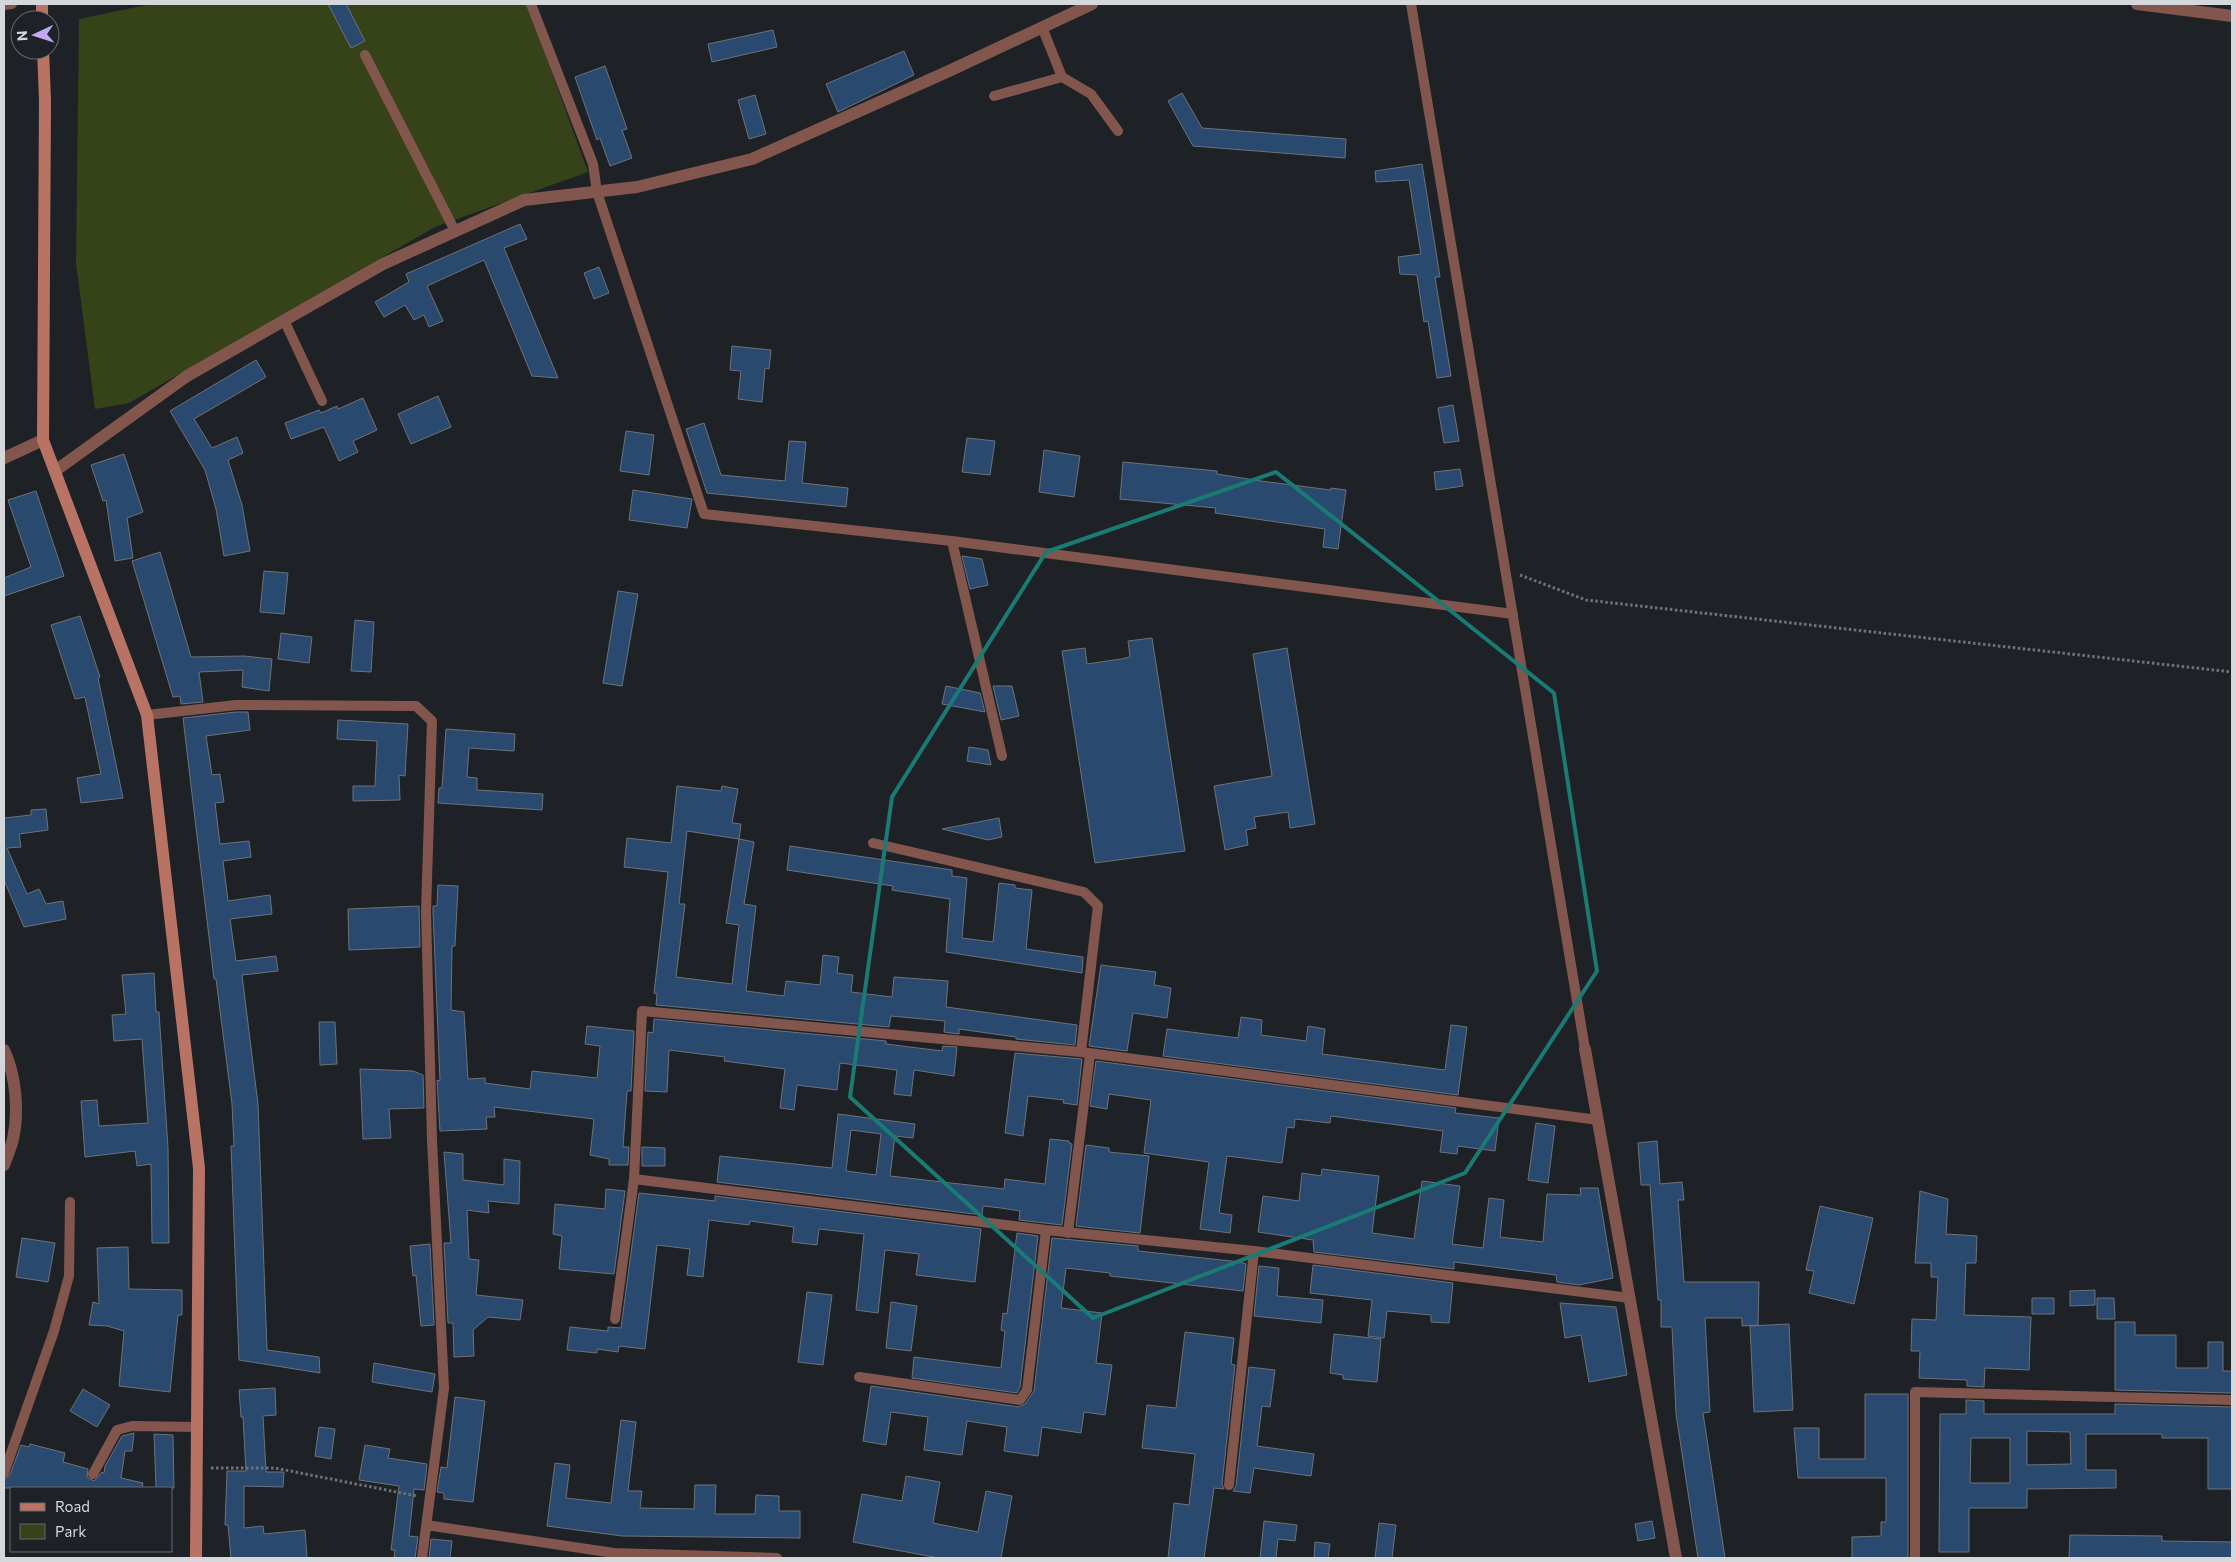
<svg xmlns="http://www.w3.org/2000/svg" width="2236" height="1562" font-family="Commissioner,sans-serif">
<rect width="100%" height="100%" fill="#1e2227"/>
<path fill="#364217" d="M151 4H527L588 172 435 227 129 403 95 409 76 263 79 19Z"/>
<path fill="#29496f" stroke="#6e7279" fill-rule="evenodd" d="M328 4H346L365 41 351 48Z
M773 30 777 47 712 62 708 44Z
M904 51 914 75 838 112 826 84Z
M605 66 627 129 622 130 632 158 610 166 600 138 597 140 575 77Z
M1182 93 1202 128 1346 139 1345 158 1193 146 1168 101Z
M755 95 766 134 749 139 738 100Z
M1422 164 1440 277H1435L1451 376 1437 378 1428 321 1424 322 1417 275 1400 274 1398 257 1421 254 1409 180 1376 182 1375 171Z
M520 224 527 239 504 248 558 378 532 376 484 260 427 286 443 321 429 327 424 315 414 320 405 305 384 317 375 302 409 282 406 274Z
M599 267 609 293 594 299 584 273Z
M732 346 771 350 769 369 765 368 762 402 738 399 741 371 730 370Z
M256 360 266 377 194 419 212 448 237 437 243 453 228 460 242 505 250 551 224 556 216 509 205 470 170 411Z
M438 396 451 427 411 444 398 414Z
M363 398 377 430 353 441 358 452 339 461 324 427 291 439 285 423 319 410 321 413 337 406 338 409Z
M1453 405 1459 441 1444 443 1438 408Z
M704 423 721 475 785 481 789 441 806 442 802 483 848 488 846 507 707 493 686 429Z
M626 431 654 435 649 475 620 471Z
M967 438 995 441 990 475 962 472Z
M1044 450 1080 456 1074 497 1039 492Z
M124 454 143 512 127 518 133 558 115 561 106 500 103 501 91 465Z
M1123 462 1217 471V474L1261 481 1331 490V488L1346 490 1338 549 1323 547 1325 529 1215 513 1216 508 1120 499Z
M1460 469 1463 486 1436 490 1434 472Z
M633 490 692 499 687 528 629 520Z
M36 491 64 576 4 596V578L31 567 8 500Z
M160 552 191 657 244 656 272 659 269 691 242 687 243 670 199 672 203 702 181 704 180 696 173 697 132 561Z
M962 556 982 559 988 585 970 589Z
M264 571 288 573 284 614 260 612Z
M618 591 638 594 622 686 603 683Z
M80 616 100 677 98 678 123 798 81 803 77 778 101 774 85 697 75 699 51 625Z
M355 620 374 622 371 672 351 671Z
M281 633 312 637 309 663 278 659Z
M1152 638 1185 851 1095 863 1062 651 1085 648 1087 664 1121 659 1130 657 1128 641Z
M1287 648 1315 824 1290 828 1288 812 1254 817 1256 828 1246 830 1248 845 1225 850 1214 786 1272 776 1253 654Z
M946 686 980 693 985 712 942 704Z
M993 686H1012L1019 716 1001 720Z
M236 712H248L250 730 206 736 212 775 220 774 224 802 215 803 220 844 249 841 251 857 223 861 228 901 270 895 272 914 230 919 236 961 276 956 278 971 242 975 258 1104 267 1350 319 1357 320 1373 239 1360 231 1146H234L232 1104 216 979H214L183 718Z
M338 720 408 724 405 776 399 775 400 800 353 801V786H375L377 741 337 739Z
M446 729 515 734 514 751 469 748 467 777 477 778V790L543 794 542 810 438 803 439 788H442Z
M969 747 988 750 991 765 967 761Z
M677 786 721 791 722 786 738 789 732 823 741 824 739 839 754 842 744 904 756 906 746 991 784 996 786 981 820 985 823 955 839 957 837 973 853 975 851 992 892 997 894 977 948 981 946 1007 1077 1025 1075 1045 1016 1039V1037L959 1029V1034L944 1032 945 1021 891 1016 889 1027 656 1005 657 994 654 993 668 872 624 867 627 838 671 843ZM687 831 739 839 726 923 739 925 732 984 676 977 685 904H679Z
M46 809 48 830 19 834 21 847 7 848 27 894 39 889 46 904 63 901 66 919 24 927 4 880V818L31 815V810Z
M999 818 1002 837 988 840 942 829Z
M790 846 952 870V876L967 878 962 938 993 942 999 883 1015 885V888L1032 890 1026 949 1083 957 1082 973 946 952 950 899 892 890 893 886 787 870Z
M438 885 458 886 455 946H452L451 1010 464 1012 468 1079 485 1078V1083L530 1089 532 1071 597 1078 600 1046 585 1044 587 1026 634 1031 631 1091H627L623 1147H629L628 1165H609V1159L590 1155 594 1119 494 1107 495 1117H486L487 1129 440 1131 437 1080 440 1081 433 912V906H437Z
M419 906 420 947 349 950 348 909Z
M1101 965 1156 972 1154 985 1171 988 1167 1018 1133 1013 1127 1051 1089 1046Z
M154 973 156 1012H159L168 1148 169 1243H152L151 1164 137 1166 135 1151 85 1157 81 1101 97 1100 99 1126 148 1123 142 1039 114 1041 112 1015 126 1014 122 975Z
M1241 1017 1262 1020 1261 1035 1306 1041 1308 1026 1325 1029 1322 1054 1445 1070 1451 1025 1467 1027 1458 1095 1163 1056 1167 1029 1238 1038Z
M654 1019 886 1041V1044L942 1051 943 1046 957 1047 954 1076 914 1070 911 1096 894 1094 897 1070 840 1063 837 1090 797 1085 794 1110 780 1108 785 1069 724 1061 725 1057 669 1050 667 1092 645 1091 648 1032 653 1033Z
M319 1022H335L337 1064 320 1065Z
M1015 1053 1082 1059 1077 1105 1063 1103 1064 1100 1028 1096 1023 1136 1005 1133Z
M1096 1061 1456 1108 1455 1113 1499 1118 1495 1151 1458 1146 1457 1154 1440 1152 1443 1131 1331 1116 1330 1123 1295 1119 1294 1128 1287 1127 1282 1163 1227 1156 1219 1213 1232 1215 1230 1233 1200 1229 1209 1162 1144 1153 1151 1100 1109 1094 1107 1109 1090 1106Z
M360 1069 413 1071 423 1075 424 1108 389 1109 391 1138 363 1139Z
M838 1114 915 1124 913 1138 895 1136 890 1176 1004 1189 1005 1179 1045 1184 1050 1139 1069 1141V1143L1072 1144 1062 1225 1019 1220 1020 1211 1001 1208 983 1206 982 1215 717 1182 720 1156 832 1168ZM851 1130 881 1134 876 1175 846 1171Z
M1536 1123 1555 1126 1548 1183 1528 1180Z
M1657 1141 1660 1184 1682 1182 1684 1200H1678L1684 1282H1759L1758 1325 1742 1326V1318H1705L1710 1412 1703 1413 1725 1558H1698L1676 1414 1672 1327H1661V1300H1658L1650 1185H1641L1638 1143Z
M1086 1145 1109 1148V1152L1149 1156 1140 1233 1076 1226Z
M642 1147 665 1148V1166H642Z
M444 1152 463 1154V1180L504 1185V1159L520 1161 519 1204 488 1201 489 1213 467 1210 469 1259 479 1260 476 1295 523 1300 520 1320 488 1317 473 1330 474 1356 454 1357 453 1323H448L444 1243H451Z
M1322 1169 1379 1176 1372 1233 1414 1239 1422 1181 1460 1186 1452 1244 1483 1248 1489 1198 1504 1200 1500 1237 1543 1242 1547 1194 1581 1195 1580 1188H1598L1613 1278 1579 1285 1557 1282 1556 1275 1454 1262V1269L1314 1252 1313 1240 1258 1232 1263 1196 1299 1201 1302 1173 1321 1176Z
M606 1189 625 1191 614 1274 559 1269 562 1236 553 1234 555 1204 605 1209Z
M1920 1191 1948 1199 1946 1234 1977 1236 1976 1263H1966L1964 1315 2031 1317 2029 1370 1985 1368 1984 1387 1967 1386V1380L1919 1378 1920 1351H1911L1912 1319 1936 1320 1938 1277H1931V1263H1915Z
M639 1193 715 1201V1196L981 1229 975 1282 916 1275 919 1254 885 1250 878 1313 856 1310 864 1234 819 1229 817 1245 792 1242 794 1227 750 1221 749 1225 709 1220 703 1277 687 1275 690 1249 657 1245 645 1349 619 1346 618 1352 597 1349V1353L567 1350 570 1327 608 1331V1327L621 1328Z
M1820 1206 1873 1218 1854 1304 1809 1293 1814 1271 1806 1270Z
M1017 1233 1038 1236 1020 1387 1017 1393 912 1378 914 1357 1001 1368 1005 1331 1001 1330 1003 1313 1007 1314Z
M22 1238 55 1243 48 1282 16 1277Z
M1052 1238 1138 1246V1251L1240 1262 1246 1264 1243 1291 1110 1276V1273L1066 1268 1061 1308 1102 1313 1096 1363 1112 1365 1105 1415 1084 1412 1081 1433 1042 1427 1038 1456 1004 1451 1007 1427 967 1421 962 1455 924 1450 928 1417 891 1412 886 1445 863 1441 871 1386 1019 1407 1025 1404 1034 1391Z
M430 1244 434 1325 421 1326 416 1275 413 1276 410 1246Z
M128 1247 129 1289 182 1290V1315H178L170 1392 119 1386 124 1331 107 1326 89 1325 93 1302 99 1304 97 1248Z
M1313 1265 1453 1283 1449 1323 1431 1322V1315L1387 1311 1384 1338 1368 1336 1372 1300 1310 1293Z
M1259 1266 1279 1268 1277 1296 1323 1300 1321 1323 1254 1316Z
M2095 1290V1305L2070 1306V1291Z
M807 1292 832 1295 823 1365 798 1362Z
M2032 1298H2054V1314H2032Z
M2097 1298H2114L2115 1319H2097Z
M891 1302 917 1306 911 1351 886 1348Z
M1560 1303 1616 1307 1627 1375 1589 1382 1581 1335 1565 1338Z
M2115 1322H2135V1335H2176V1368H2208V1342H2223V1371H2232V1393L2115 1390Z
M1789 1324 1793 1410 1754 1412 1750 1326Z
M1185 1332 1234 1338 1231 1364 1235 1365 1222 1484 1224 1489 1214 1488 1204 1558H1168L1174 1503 1189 1505 1195 1454 1142 1448 1147 1405 1176 1408Z
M1334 1334 1381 1339 1377 1382 1343 1379V1375L1330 1373Z
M374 1363 435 1374 432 1392 372 1382Z
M1249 1367 1275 1370 1270 1407 1262 1406 1257 1446 1314 1454 1311 1476 1254 1468 1250 1493 1233 1491 1236 1486Z
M275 1388 276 1415 263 1416 266 1472H284L283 1487 244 1486V1528L263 1526 264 1534 305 1530 307 1558H231L228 1525H225L227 1471H246L243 1417H241L239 1390Z
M83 1389 110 1405 97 1427 70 1411Z
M1865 1394H1908V1558H1852V1537L1881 1536V1522H1886V1478H1798L1794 1428H1819V1459H1865Z
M455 1397 485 1401 473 1502 444 1499V1493L437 1492 441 1467 447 1468Z
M1966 1400 1984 1401V1414H2115V1404L2232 1407V1489H2208V1438H2162V1434H2086V1470H2116V1488L2027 1489V1508H1969V1552H1939L1940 1414H1966ZM2027 1431 2070 1432 2071 1464 2027 1465ZM1971 1438H2010V1483H1970Z
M621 1420 636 1422 628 1491H642L640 1508 694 1509 695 1485H716L715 1514H755L756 1495 779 1496V1511H800V1538L622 1536 547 1526 555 1463 570 1465 566 1498 611 1503Z
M319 1427 335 1429 331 1459 315 1456Z
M134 1433 132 1451H125L121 1478 143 1483 142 1488H4V1480L10 1475 21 1445 29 1447 30 1444 65 1453 63 1462 88 1469 87 1477 94 1481 102 1472 104 1473 105 1466 122 1436Z
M154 1434 173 1435 174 1488H156Z
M365 1445 390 1449 388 1458 427 1464 424 1490 414 1489 409 1536 418 1537 415 1558H394L395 1550H391L399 1486 359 1480Z
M906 1476 940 1482 933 1523 978 1532 986 1491 1012 1496 1001 1558H939L853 1542 862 1494 902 1501Z
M1264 1521 1297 1525 1295 1541 1278 1539 1276 1558H1260Z
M1652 1521 1655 1538 1638 1541 1635 1524Z
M1379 1523 1396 1525 1392 1558H1375Z
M2070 1535 2162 1536V1541L2232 1542V1558H2069Z
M431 1539 452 1541 450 1558H429Z
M1315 1542 1330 1544 1328 1558H1314Z"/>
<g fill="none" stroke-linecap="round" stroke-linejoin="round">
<path stroke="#6f7277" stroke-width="3" stroke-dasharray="2.5 2.5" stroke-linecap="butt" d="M1520 575 1586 600 2232 672
M211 1468H275L417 1496"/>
<path stroke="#82564d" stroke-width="10" d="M531 4 593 164 597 192 704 514 952 541 1513 614
M1411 4 1585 1049
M4 5 12 4
M365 55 455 231
M1062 77 1091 94 1118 131
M994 96 1062 77 1042 27
M284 320 322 401
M952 541 1002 756
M147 715 236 705 416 706 432 721 426 912 432 1140 444 1388 422 1558
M873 843 1084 892 1098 906 1081 1052
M1598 1120 1081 1052 642 1011 634 1179 1046 1230 1254 1251 1630 1298
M1068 1233 1090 1054
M615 1319 634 1179
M859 1377 1020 1400 1027 1390 1046 1230
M4 1473 54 1331 69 1276 70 1202
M93 1474 117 1430 132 1426 196 1427
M1229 1485 1254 1251
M426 1525 614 1553 777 1558
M1915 1558V1392L2232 1400"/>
<path stroke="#82564d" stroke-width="12" d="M2137 4 2232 16
M4 458 43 440
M55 471 187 376 383 264 524 200 637 187 752 159 949 71 1092 4
M1585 1049 1676 1558
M4 1050C16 1075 19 1112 13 1139 11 1148 7 1157 4 1165"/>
<path stroke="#b97365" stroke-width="12" d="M42 4V20
M43 50 45 100 43 440 147 715 199 1168 196 1558"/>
</g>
<path fill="none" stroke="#197b73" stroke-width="4" stroke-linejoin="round" d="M1276 472 1554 693 1597 971 1465 1173 1093 1318 850 1097 892 797 1046 552Z"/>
<rect width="2236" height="1562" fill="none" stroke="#d5d8db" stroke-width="10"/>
<rect x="10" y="1487" width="162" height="65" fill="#1e2227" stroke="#676b6f"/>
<rect x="20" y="1503" width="25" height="8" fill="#b97365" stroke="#676b6f"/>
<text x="55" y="1512" font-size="15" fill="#d5d8db">Road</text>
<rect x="20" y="1524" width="25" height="15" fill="#364217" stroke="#676b6f"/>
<text x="55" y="1537" font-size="15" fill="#d5d8db">Park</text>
<g transform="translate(35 35) rotate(266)"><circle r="24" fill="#1e2227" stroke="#676b6f"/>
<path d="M0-4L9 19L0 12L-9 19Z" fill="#c2a7f2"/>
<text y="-8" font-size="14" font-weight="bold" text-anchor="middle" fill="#d5d8db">N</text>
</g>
</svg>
